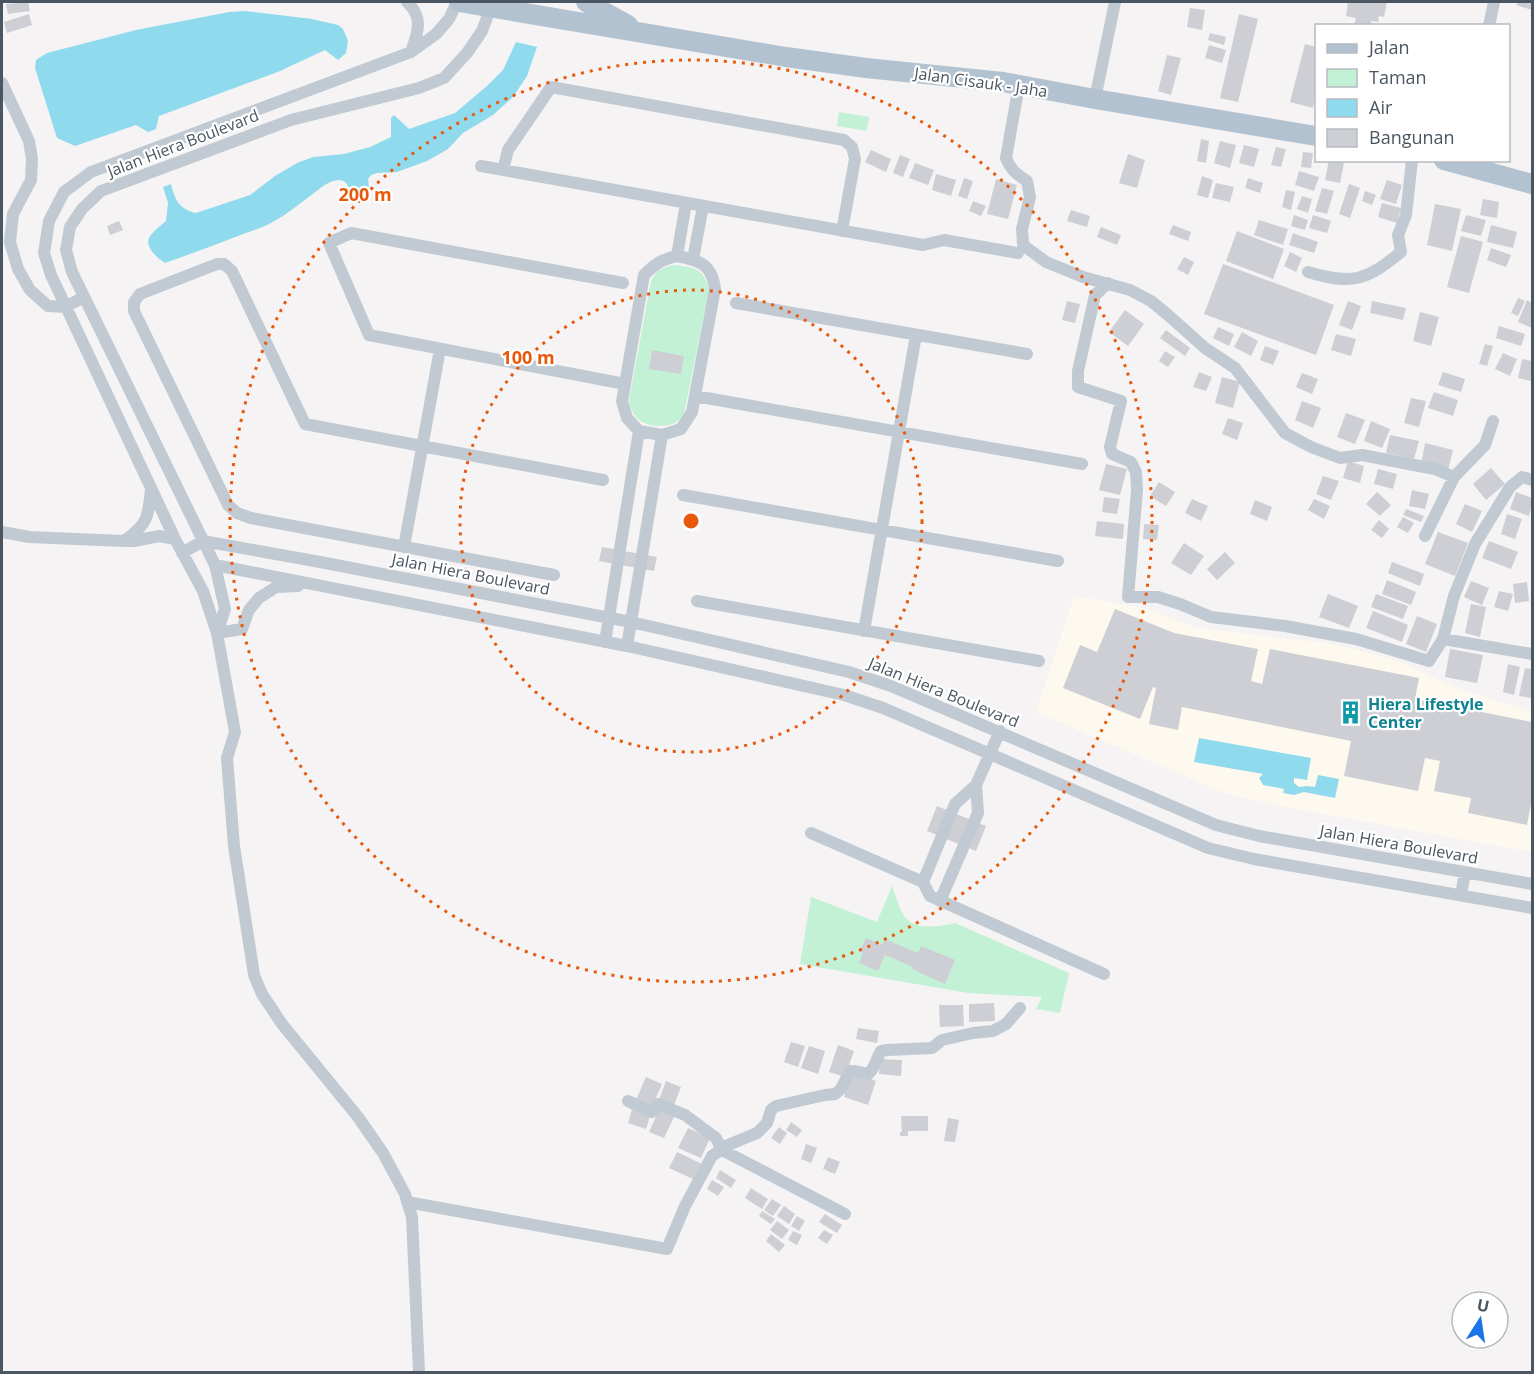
<svg xmlns="http://www.w3.org/2000/svg" width="1534" height="1374" font-family="'Open Sans',sans-serif">
<rect width="100%" height="100%" fill="#f5f3f3"/>
<path fill="#fdf9ef" d="M1074 596 1144 608 1197 628 1335 644 1395 660 1454 687 1513 706 1532 711V852L1280 806 1225 793 1036 712Z"/>
<path fill="#c3f1d5" d="M839 112 869 117 867 131 837 126Z
M673 265C694 267 704 268 709 290L684 414C682 416 680 420 678 421 667 429 646 427 637 418 632 413 630 406 629 400L651 281C656 270 662 268 673 265Z
M892 886C896 896 899 909 905 917 915 931 941 926 955 923L1069 973 1060 1013 1036 1009 1042 997 968 993 800 964 811 897 877 922Z"/>
<path fill="#90daee" d="M245 11 312 19 338 25 343 29 348 41 346 53 338 60 325 50 280 71 159 116 156 129 148 132 136 125 75 146 57 138 35 68 36 60 47 53 136 30 229 12Z
M516 42 537 47 527 76 513 97 493 115 463 133 448 149 427 161 397 172 377 173 371 175 368 179C369 185 370 191 363 195 350 201 351 184 343 181 337 178 328 183 322 187 305 199 289 214 269 224 261 228 252 231 243 234 217 244 191 254 165 263 157 258 142 245 151 235 155 230 161 225 166 221L168 203 163 187 171 184C175 200 179 209 196 213L250 195 275 176 297 163 313 157 344 154 370 147 391 137V118L394 115 409 129 455 113 487 86 503 70Z
M1199 738 1311 758 1307 780 1294 778V783L1299 787 1307 786 1315 787 1318 775 1339 779 1335 798 1304 792 1294 795 1283 793 1284 789 1263 785 1259 778 1263 774 1194 762Z"/>
<path fill="#cdcfd5" d="M28 2 30 11 8 14 6 4Z
M1348 2H1387L1384 17 1379 16 1378 22 1371 21V26H1354L1356 18 1346 16Z
M1518 2H1532V10L1516 5Z
M1190 8 1205 10 1202 30 1187 27Z
M29 14 32 25 7 33 4 22Z
M1239 14 1258 19 1238 102 1220 98Z
M1210 33 1226 37 1224 45 1208 40Z
M1305 44 1316 47V93L1313 108 1290 102Z
M1209 45 1226 50 1222 63 1205 58Z
M1167 55 1181 58 1171 95 1158 91Z
M1201 139 1209 141 1206 163 1197 161Z
M1220 141 1236 145 1230 168 1214 163Z
M1244 145 1259 149 1254 167 1239 163Z
M1276 147 1286 149 1281 167 1271 165Z
M871 150 891 159 886 172 865 162Z
M1303 152 1313 153 1311 168 1301 167Z
M1128 154 1145 160 1137 188 1119 183Z
M900 155 910 159 903 177 893 173Z
M1329 160 1344 163 1340 183 1325 180Z
M915 163 934 170 928 185 909 178Z
M1299 171 1319 177 1314 191 1295 185Z
M936 174 956 180 951 196 932 190Z
M1202 176 1213 180 1208 198 1197 195Z
M964 178 973 181 967 199 958 196Z
M1248 178 1263 183 1260 193 1245 188Z
M996 179 1017 185 1008 219 987 214Z
M1387 180 1402 185 1396 204 1380 199Z
M1216 183 1234 187 1230 202 1212 198Z
M1349 184 1360 188 1350 218 1339 214Z
M1322 188 1334 191 1327 214 1315 211Z
M1286 190 1295 192 1291 210 1282 207Z
M1365 191 1376 195 1372 205 1362 201Z
M1302 196 1312 199 1308 213 1297 209Z
M1483 199 1499 202 1497 218 1480 215Z
M973 201 986 206 981 216 969 211Z
M1382 203 1401 208 1397 223 1378 217Z
M1435 204 1461 209 1452 251 1427 245Z
M1071 210 1090 216 1087 227 1067 221Z
M1294 215 1308 220 1305 230 1291 226Z
M1313 215 1331 221 1327 233 1309 228Z
M1466 215 1486 220 1481 236 1461 231Z
M1259 220 1288 229 1283 245 1254 235Z
M119 221 123 230 110 235 107 226Z
M1173 225 1191 232 1188 241 1169 234Z
M1491 225 1517 232 1513 248 1487 242Z
M1101 227 1121 235 1117 245 1097 237Z
M1237 231 1284 249 1273 279 1226 261Z
M1293 233 1318 242 1314 253 1289 245Z
M1461 236 1483 242 1469 293 1447 287Z
M1491 248 1511 255 1506 267 1487 260Z
M1290 252 1302 258 1296 272 1284 266Z
M1184 257 1194 262 1188 275 1177 269Z
M1223 264 1334 305 1316 355 1204 314Z
M1518 298 1525 301 1518 316 1511 313Z
M1527 300 1532 303V328L1518 322Z
M1067 301 1080 304 1075 323 1062 320Z
M1348 301 1361 306 1352 330 1339 325Z
M1372 301 1406 308 1403 320 1370 313Z
M1125 310 1144 324 1128 346 1109 332Z
M1420 312 1439 317 1431 346 1413 341Z
M1499 326 1525 334 1521 346 1496 338Z
M1218 327 1234 334 1229 346 1213 338Z
M1166 330 1190 348 1185 356 1160 338Z
M1242 332 1258 341 1251 356 1234 347Z
M1336 334 1356 339 1351 356 1331 350Z
M1485 344 1493 346 1487 366 1479 364Z
M1265 346 1279 351 1273 365 1260 360Z
M652 350 684 356 681 374 649 369Z
M1165 351 1175 357 1168 367 1159 361Z
M1503 353 1517 359 1510 376 1495 369Z
M1522 359 1532 361 1531 381 1518 378Z
M1199 372 1212 377 1206 391 1193 387Z
M1443 372 1465 379 1461 392 1438 385Z
M1302 373 1318 379 1312 394 1296 387Z
M1222 377 1240 382 1233 408 1215 403Z
M1434 392 1458 400 1453 416 1428 408Z
M1411 398 1426 401 1419 427 1404 423Z
M1302 401 1321 408 1313 428 1295 420Z
M1346 413 1365 420 1355 444 1337 437Z
M1228 418 1243 423 1237 440 1222 434Z
M1371 421 1390 429 1382 448 1364 441Z
M1390 435 1419 441 1414 459 1386 453Z
M1425 443 1453 450 1448 470 1421 464Z
M1348 461 1364 466 1360 483 1343 478Z
M1106 464 1127 469 1120 495 1099 490Z
M1491 468 1505 484 1486 500 1473 484Z
M1378 469 1397 474 1393 489 1374 484Z
M1323 476 1339 481 1331 500 1316 494Z
M1159 482 1175 492 1166 506 1150 496Z
M1412 490 1429 494 1425 509 1409 506Z
M1377 492 1391 505 1380 516 1366 504Z
M1516 492 1532 498V504L1529 516 1510 509Z
M1104 497 1120 499 1117 514 1102 512Z
M1192 499 1208 506 1201 521 1185 513Z
M1314 499 1330 506 1324 519 1308 510Z
M1255 500 1272 507 1267 521 1250 514Z
M1465 504 1482 511 1472 532 1456 524Z
M1406 509 1424 516 1421 522 1403 515Z
M1507 514 1522 519 1515 539 1501 534Z
M1403 517 1414 523 1408 533 1397 527Z
M1379 520 1389 529 1382 538 1371 530Z
M1097 521 1124 524 1123 539 1095 536Z
M1144 524 1159 525 1157 540 1143 539Z
M1438 532 1468 543 1455 576 1425 564Z
M1489 541 1518 552 1511 569 1482 558Z
M1184 543 1204 556 1191 575 1171 563Z
M602 547 657 557 654 571 599 561Z
M1225 552 1235 563 1217 580 1207 569Z
M1392 562 1424 574 1420 586 1388 573Z
M1387 580 1416 592 1411 605 1382 594Z
M1471 581 1489 588 1482 605 1464 597Z
M1527 582 1529 601 1515 603 1513 584Z
M1499 591 1513 594 1508 611 1494 607Z
M1328 594 1358 606 1349 628 1319 617Z
M1376 594 1408 606 1403 619 1371 607Z
M1471 604 1486 607 1480 637 1465 633Z
M1115 609 1174 633 1258 649 1251 681 1262 684 1270 649 1419 678 1415 699 1532 722V798L1527 825 1468 813 1471 798 1434 791 1440 761 1425 758 1418 791 1344 776 1351 741 1182 707 1178 730 1149 724 1156 688 1153 687 1140 719 1063 688 1080 645 1097 652Z
M1373 611 1408 625 1402 642 1366 628Z
M1417 616 1437 624 1426 652 1406 644Z
M1450 649 1483 655 1477 683 1445 677Z
M1508 664 1520 667 1514 695 1503 692Z
M1525 668 1532 669V698L1519 696Z
M937 806 986 826 976 851 927 831Z
M866 938 882 945 885 939 918 953 921 946 955 960 945 984 912 969 913 967 885 955 878 971 859 963 863 953 860 951Z
M994 1003 995 1021 969 1022V1004Z
M939 1005H963L964 1026 940 1027Z
M858 1028 879 1031 877 1043 856 1039Z
M791 1042 805 1046 798 1067 784 1062Z
M838 1045 854 1051 845 1077 829 1072Z
M809 1046 825 1051 818 1074 801 1068Z
M880 1059 902 1060 901 1076 879 1074Z
M852 1072 876 1081 868 1105 844 1097Z
M646 1077 662 1084 652 1107 636 1100Z
M666 1081 681 1087 674 1105 659 1100Z
M660 1108 675 1115 664 1138 649 1132Z
M632 1109 650 1116 646 1129 628 1123Z
M901 1116H928V1131H908V1136H900V1132H902Z
M948 1118 959 1120 955 1142 944 1141Z
M791 1122 802 1130 797 1137 786 1130Z
M779 1127 787 1133 780 1144 771 1138Z
M688 1128 710 1138 701 1158 678 1148Z
M806 1144 817 1148 811 1163 801 1159Z
M677 1152 702 1164 695 1180 669 1168Z
M828 1157 840 1162 835 1174 823 1169Z
M720 1170 736 1180 731 1188 716 1178Z
M712 1180 724 1187 718 1196 707 1189Z
M751 1188 768 1199 762 1209 745 1198Z
M772 1199 781 1205 773 1216 764 1210Z
M784 1206 795 1214 789 1224 777 1216Z
M762 1211 775 1219 771 1224 759 1216Z
M825 1214 842 1225 837 1233 819 1222Z
M797 1216 805 1221 799 1231 791 1226Z
M777 1221 789 1230 782 1239 770 1230Z
M824 1230 833 1235 827 1244 818 1238Z
M793 1231 802 1235 797 1245 788 1240Z
M771 1234 785 1245 779 1252 766 1241Z"/>
<g fill="none" stroke-linecap="round" stroke-linejoin="round">
<path stroke="#c1cad2" stroke-width="12" d="M407 2C424 18 418 32 411 52
M1489 26 1494 2
M2 83 29 141 32 159 31 180 13 214 10 242 18 269 30 290 48 306 65 307 84 297
M1019 85 1006 158C1011 170 1016 174 1027 181L1030 197 1022 229 1023 245 1046 262 1083 277 1130 290 1151 301 1168 315 1205 348 1235 368 1285 433 1311 447 1340 458 1362 455 1435 469 1454 477
M1095 99 1115 2
M481 166 923 245 944 240 1018 253
M503 170 508 150 551 87 844 140 852 147 855 159 842 231
M677 256C699 260 712 264 715 289L692 412 681 429 662 435 639 431 627 418 622 401 644 275C655 264 662 259 677 256Z
M677 256 686 203
M693 259 703 206
M1308 272C1352 285 1366 281 1401 252L1398 235 1406 215 1412 160
M623 283 351 233 329 243 369 335 625 384
M1108 283 1095 295 1078 371V387L1121 401 1110 447 1112 454 1131 462 1136 472 1137 490 1128 597H1158L1180 604 1211 617 1285 626 1356 639 1429 661 1443 639 1454 596 1475 544 1510 487 1522 477 1532 480
M736 303 1027 354
M695 396 1082 464
M683 495 1058 561
M2 532 29 537 124 541H134L159 536 175 539
M1425 536 1454 477 1485 445 1493 421
M124 541C148 524 148 518 151 489
M203 541 320 562 631 622 849 672 891 686 1216 825 1259 836 1532 884
M404 547 440 349
M182 553 203 541
M215 565 627 646 844 695 883 708 1208 848 1254 859 1532 908
M554 575 251 518 237 513 228 505 134 311V302L140 294 217 264H224L232 271 305 424 603 480
M697 601 1039 661
M864 631 916 335
M217 633 225 609 215 565 72 272 66 250 70 227 82 209 101 191 291 120 419 88 444 78 467 53 482 31 491 7
M217 633 242 629 249 610 259 598 276 587 298 586
M1443 639 1532 654
M605 642 639 431
M627 646 662 435
M811 833 923 882 930 896 1104 974
M923 882 955 804 976 785 1000 731
M1461 895 1465 872
M940 901 978 813 976 785
M628 1101 652 1112 658 1104 685 1115 716 1138 722 1150 845 1214
M407 1202 667 1249 685 1206 712 1156 728 1145 757 1133 767 1123 771 1110 776 1106 825 1095 835 1094 841 1089 850 1071H855L868 1074C875 1069 876 1059 881 1051L888 1050 932 1048 942 1040 973 1033 993 1031 1006 1024 1020 1008
M419 1372 412 1217 405 1194 383 1153 358 1117 282 1024 262 994 254 975 234 846 227 758 235 732 217 633 203 591 175 539 51 275 44 253 49 221 64 192 91 172 411 52 436 34 449 19 457 2"/>
<path stroke="#b3c2d1" stroke-width="20" d="M459 2 786 57 866 68 1003 82 1095 99 1316 136
M586 2 628 25
M1444 160 1532 184"/>
</g>
<g fill="none" stroke="#e8590c" stroke-width="3" stroke-dasharray="3 6">
<circle cx="691" cy="521" r="231"/>
<circle cx="691" cy="521" r="461"/>
</g>
<defs>
<symbol id="building-bare" viewBox="-9 -9 18 18"><path d="M-4-6H4V6H1V3H-1V6H-4ZM-2.5-4.3h1.7v1.8h-1.7ZM.8-4.3h1.7v1.8H.8ZM-2.5-1h1.7V.8h-1.7ZM.8-1h1.7V.8H.8Z" fill="#0f9aa8" stroke="#fff" stroke-width="2.5" paint-order="stroke"/></symbol>
</defs>
<g fill-rule="evenodd">
<use href="#building-bare" x="1334" y="696" width="33" height="33"/>
</g>
<g text-anchor="middle" dominant-baseline="central" stroke-width="4.5" stroke-linejoin="round" paint-order="stroke">
<g font-size="16" fill="#4a5661" stroke="#fff">
<text transform="translate(981 82) rotate(8)">Jalan Cisauk - Jaha</text>
<text transform="translate(183 143) rotate(-21)">Jalan Hiera Boulevard</text>
<text transform="translate(471 574) rotate(11)">Jalan Hiera Boulevard</text>
<text transform="translate(944 692) rotate(22)">Jalan Hiera Boulevard</text>
<text transform="translate(1399 844) rotate(10)">Jalan Hiera Boulevard</text>
</g>
<g font-size="16" font-weight="bold" fill="#0d838f" stroke="#fff" text-anchor="start">
<text x="1368" y="704">Hiera Lifestyle<tspan x="1368" dy="18">Center</tspan></text>
</g>
</g>
<circle cx="691" cy="521" r="9" fill="#e8590c" stroke="#fff" stroke-width="3"/>
<g font-size="18" text-anchor="middle" font-weight="bold" fill="#e8590c" stroke="#fff" stroke-width="4.5" stroke-linejoin="round" paint-order="stroke">
<text x="365" y="201">200 m</text>
<text x="528" y="364">100 m</text>
</g>
<rect width="1534" height="1374" fill="none" stroke="#4a5661" stroke-width="6"/>
<rect x="1315" y="24" width="195" height="138" fill="#ffffff" stroke="#b7bbc0" stroke-width="1.5"/>
<rect x="1327" y="44" width="30" height="9" fill="#b3c2d1" stroke="#b7bbc0" stroke-width="1.5"/>
<text x="1369" y="54" font-size="18" fill="#4a5661">Jalan</text>
<rect x="1327" y="69" width="30" height="18" fill="#c3f1d5" stroke="#b7bbc0" stroke-width="1.5"/>
<text x="1369" y="84" font-size="18" fill="#4a5661">Taman</text>
<rect x="1327" y="99" width="30" height="18" fill="#90daee" stroke="#b7bbc0" stroke-width="1.5"/>
<text x="1369" y="114" font-size="18" fill="#4a5661">Air</text>
<rect x="1327" y="129" width="30" height="18" fill="#cdcfd5" stroke="#b7bbc0" stroke-width="1.5"/>
<text x="1369" y="144" font-size="18" fill="#4a5661">Bangunan</text>
<g transform="translate(1480 1320) rotate(12)"><circle r="28" fill="#ffffff" stroke="#b7bbc0" stroke-width="1.5"/>
<path d="M0-4.5L10 22L0 15L-10 22Z" fill="#1a73e8"/>
<text y="-9" font-size="16" font-weight="bold" text-anchor="middle" fill="#4a5661">U</text>
</g>
</svg>
